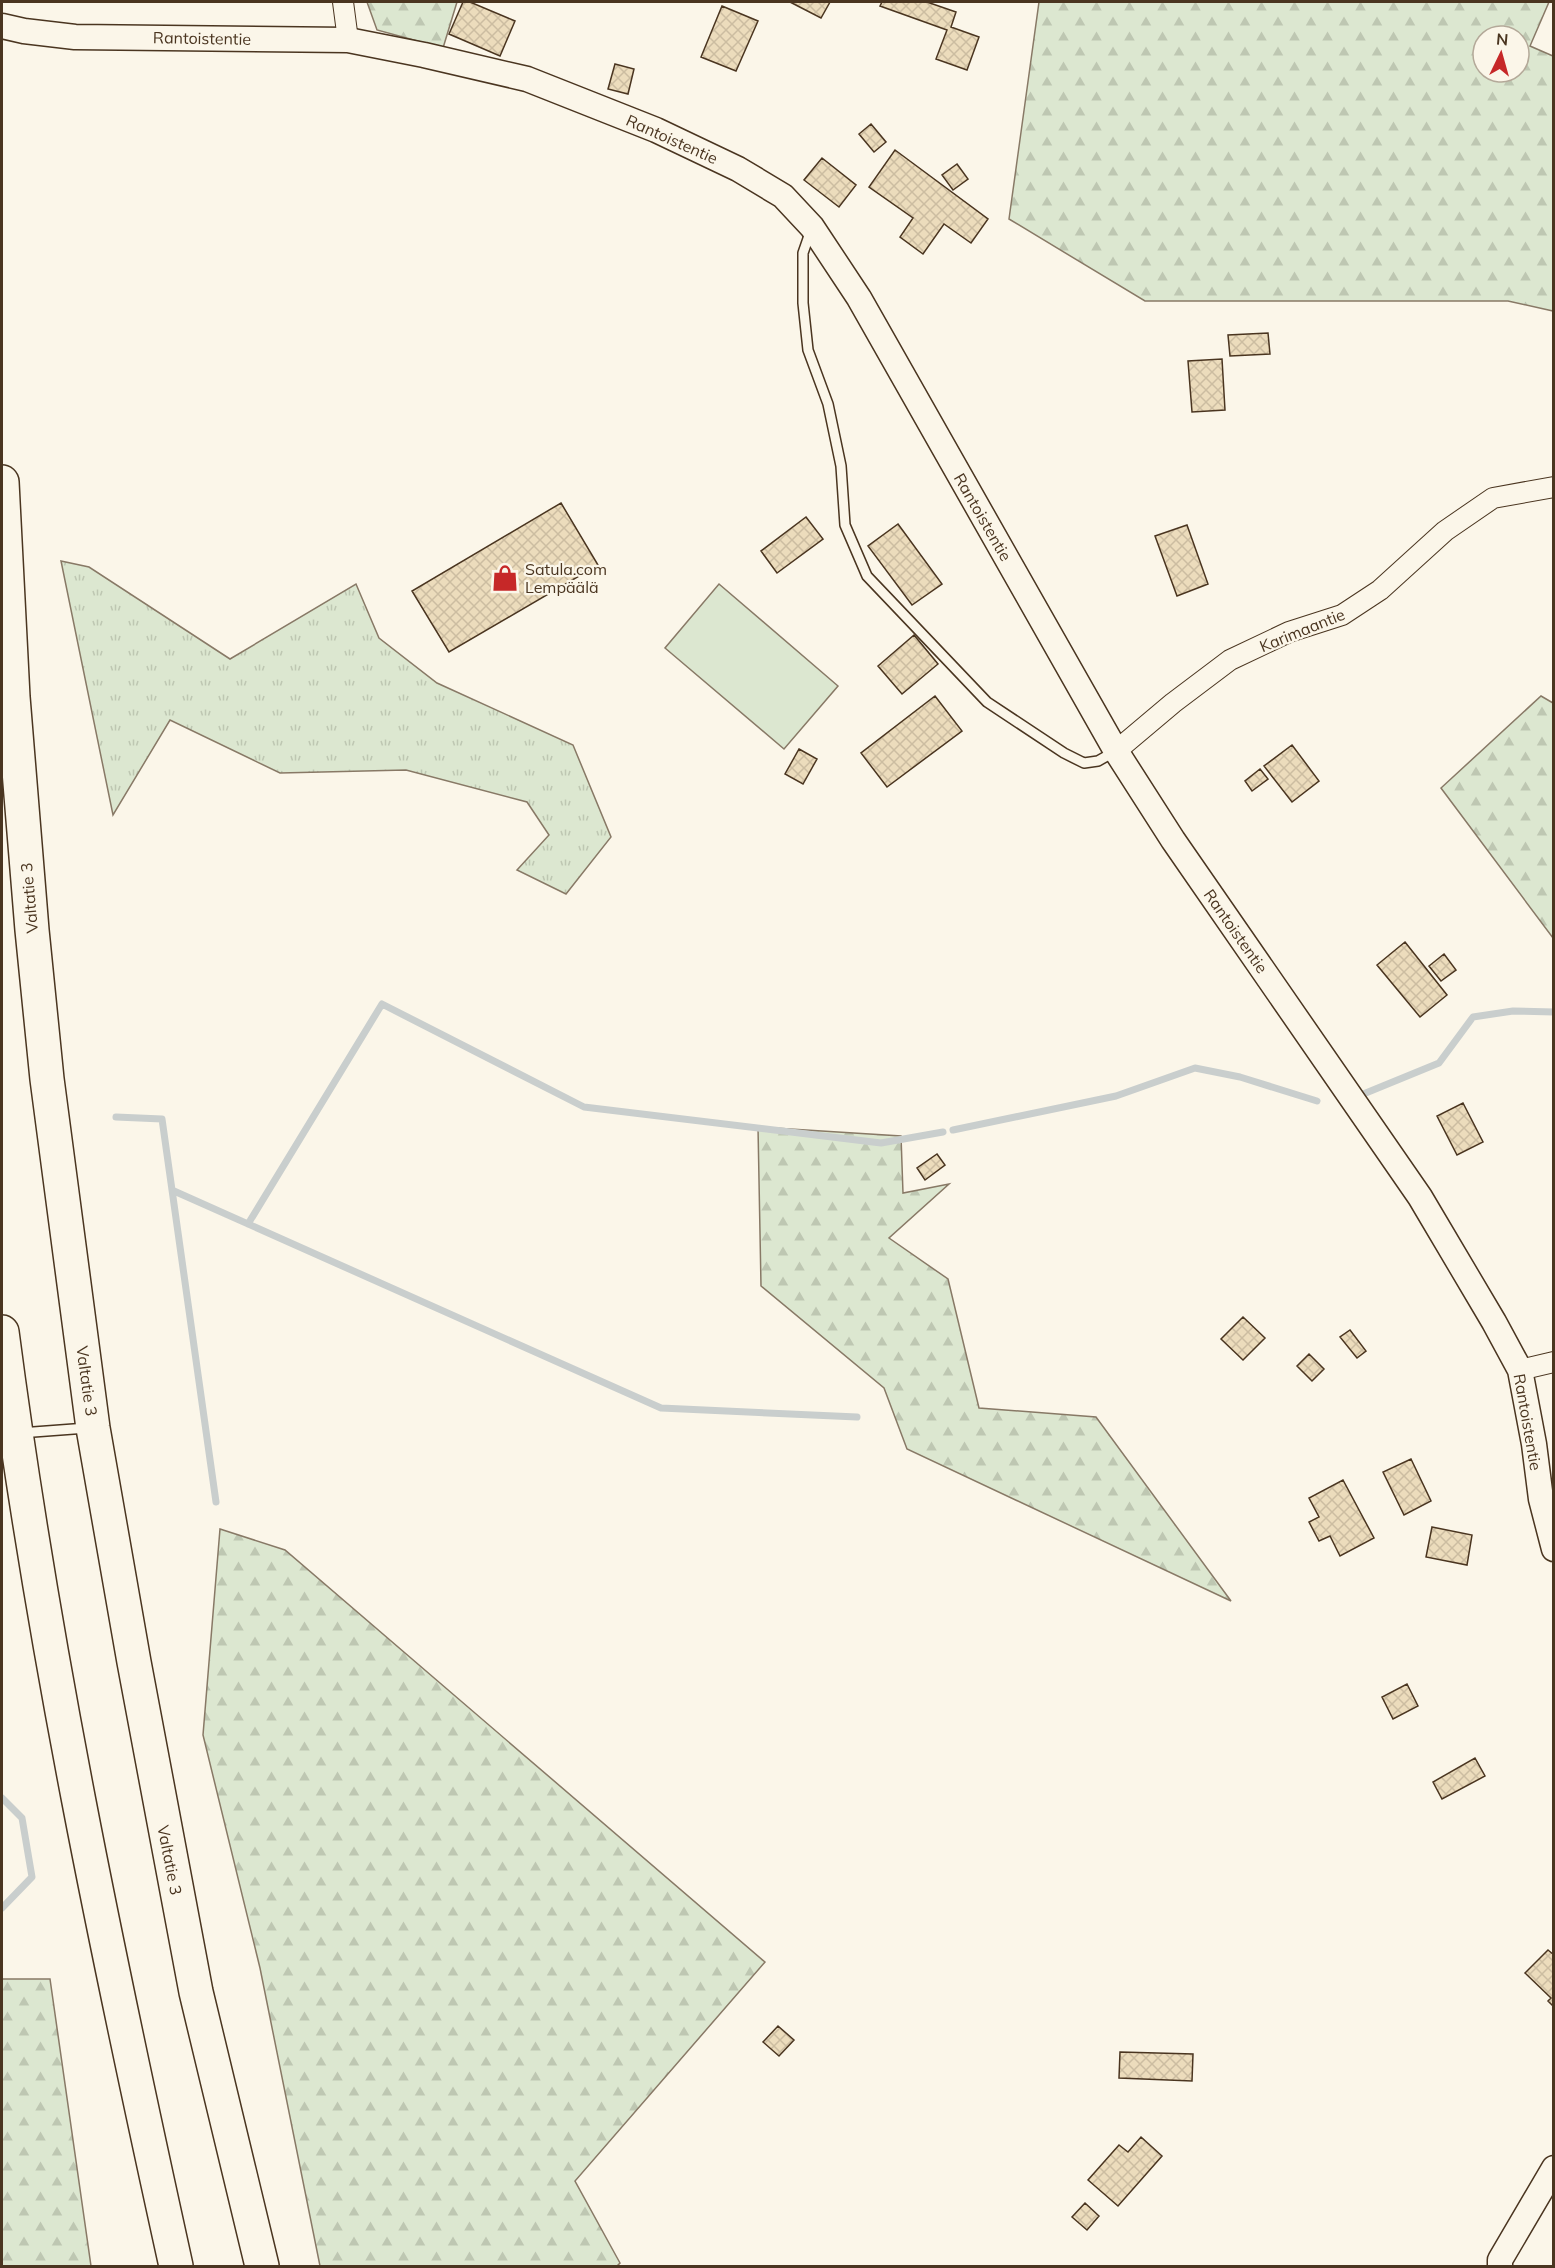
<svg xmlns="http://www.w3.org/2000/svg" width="1555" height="2268" font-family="Mulish,sans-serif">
<defs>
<pattern id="grass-tufts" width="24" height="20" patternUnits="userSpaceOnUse" patternTransform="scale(1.5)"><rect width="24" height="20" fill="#dce7d0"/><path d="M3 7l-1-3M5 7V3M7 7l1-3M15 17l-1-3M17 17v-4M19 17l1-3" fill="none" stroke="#bec7b2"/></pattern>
<pattern id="forest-firs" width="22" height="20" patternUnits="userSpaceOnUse" patternTransform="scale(1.5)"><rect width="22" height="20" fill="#dce7d0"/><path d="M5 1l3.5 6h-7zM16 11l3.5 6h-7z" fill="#bec7b2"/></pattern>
<pattern id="building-cross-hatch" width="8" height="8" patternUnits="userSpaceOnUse" patternTransform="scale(1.5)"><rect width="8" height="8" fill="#ecdcbc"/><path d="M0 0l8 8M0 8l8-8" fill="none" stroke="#ccbda1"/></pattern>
</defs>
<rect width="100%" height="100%" fill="#fbf6e9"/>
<path fill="url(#grass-tufts)" stroke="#887966" stroke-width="1.5" d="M61 561 89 567 230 659 356 584 379 638 437 683 573 745 611 837 566 894 517 870 549 835 527 802 406 770 280 773 170 720 113 815Z"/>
<path fill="url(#forest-firs)" stroke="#887966" stroke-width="1.5" fill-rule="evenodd" d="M367 2H457L443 48 377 30Z
M1039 2H1549L1530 46 1553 56V311L1508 301H1145L1009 219ZM1483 36H1519V72H1483Z
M1541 696 1553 703V938L1441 788Z
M758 1127 901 1136 903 1193 949 1184 889 1238 948 1279 979 1408 1096 1417 1231 1601 907 1449 884 1388 761 1286Z
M220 1529 285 1550 765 1962 575 2181 620 2263 617 2266H320L260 1968 203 1735Z
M2 1979H50L91 2266H2Z"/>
<path fill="#dce7d0" stroke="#887966" stroke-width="1.5" d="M719 584 838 686 784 749 665 648Z"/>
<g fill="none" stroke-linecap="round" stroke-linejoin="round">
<path stroke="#c9cecd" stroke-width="7" d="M1356 1097 1439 1063 1473 1017 1513 1011 1554 1012
M116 1117 162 1119 216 1502
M953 1130 1116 1096 1195 1068 1240 1077 1317 1101
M174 1191 661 1408 857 1417
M248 1224 382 1004 584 1107 881 1143 943 1132
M2 1798 22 1818 32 1877 2 1908"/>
</g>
<path fill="url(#building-cross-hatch)" stroke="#4a3520" stroke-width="1.5" d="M463 2H470L515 21 500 56 449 34Z
M790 2H830L821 18Z
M882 2H927L956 12 951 27 979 37 967 70 936 59 947 30 880 6Z
M722 6 758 21 736 71 701 57Z
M615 64 634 69 628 94 608 89Z
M871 124 886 142 874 152 859 134Z
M895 150 988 219 971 243 944 224 923 254 900 237 913 218 869 187Z
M822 158 856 185 839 207 804 180Z
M957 164 968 179 953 190 942 175Z
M1268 333 1270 354 1230 356 1228 335Z
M1222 359 1225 410 1192 412 1188 361Z
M561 503 598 565 449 652 412 591Z
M806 517 823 539 777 573 761 551Z
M898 524 942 584 912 605 868 546Z
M1187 525 1208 584 1177 596 1155 536Z
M914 635 938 664 902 694 878 666Z
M935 696 962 731 887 787 861 753Z
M1292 745 1319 781 1292 802 1264 766Z
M799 749 817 759 803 784 785 774Z
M1260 769 1268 779 1252 791 1245 781Z
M1405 942 1447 995 1420 1017 1377 965Z
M1444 954 1456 970 1441 981 1429 966Z
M1463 1103 1483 1142 1457 1155 1437 1116Z
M937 1154 945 1165 925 1180 917 1168Z
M1243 1317 1265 1338 1243 1360 1221 1339Z
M1350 1330 1366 1351 1357 1358 1340 1337Z
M1309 1354 1324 1369 1312 1381 1297 1366Z
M1411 1459 1431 1501 1404 1515 1383 1472Z
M1343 1480 1374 1538 1340 1556 1330 1536 1319 1541 1309 1522 1319 1517 1309 1498Z
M1432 1527 1472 1535 1467 1565 1426 1557Z
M1407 1684 1418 1706 1393 1719 1382 1697Z
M1475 1758 1485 1776 1442 1799 1433 1782Z
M1548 1950 1554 1955V2007L1548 2001 1551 1998 1525 1973Z
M778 2026 794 2040 779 2056 763 2042Z
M1120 2052 1193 2054 1192 2081 1119 2078Z
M1141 2137 1162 2156 1118 2206 1088 2180 1119 2145 1128 2152Z
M1085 2203 1099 2216 1087 2230 1072 2217Z"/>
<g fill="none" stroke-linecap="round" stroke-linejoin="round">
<defs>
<path id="service" d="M811 230 803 253V303L808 350 828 404 841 466 845 525 867 576 987 702 1064 753 1084 763 1098 761 1114 752
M20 1433 87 1428"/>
<path id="minor" d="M343 2 348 40
M1116 751 1173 703 1230 660 1289 632 1342 615 1380 590 1445 531 1493 498 1554 487
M1520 1370 1554 1362"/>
<path id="tertiary" d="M2 26 24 31 75 37 348 40 424 55 527 79 656 130 738 169 783 196 812 227 859 298 1116 751 1173 840 1420 1197 1494 1322 1520 1370 1534 1444 1541 1499 1554 1549
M1500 2266V2260L1554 2168"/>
<path id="motorway" d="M2 482 13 697 32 930 47 1079 93 1428 134 1662 196 1992 262 2266
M2 1332C43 1647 108 1957 176 2266"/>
</defs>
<use href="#service" stroke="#4a3520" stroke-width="12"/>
<use href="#minor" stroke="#4a3520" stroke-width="22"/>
<use href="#tertiary" stroke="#4a3520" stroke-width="27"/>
<use href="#motorway" stroke="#4a3520" stroke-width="36"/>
<use href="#service" stroke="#fbf6e9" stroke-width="9"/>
<use href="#minor" stroke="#fbf6e9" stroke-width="20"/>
<use href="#tertiary" stroke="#fbf6e9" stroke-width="24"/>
<use href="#motorway" stroke="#fbf6e9" stroke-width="33"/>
</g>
<defs>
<symbol id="shop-bare" viewBox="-9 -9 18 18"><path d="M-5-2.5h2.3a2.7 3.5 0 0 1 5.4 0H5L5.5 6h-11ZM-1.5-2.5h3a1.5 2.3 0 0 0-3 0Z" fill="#c62828" stroke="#fbf6e9" stroke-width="2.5" paint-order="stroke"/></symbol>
</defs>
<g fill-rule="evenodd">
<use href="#shop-bare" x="486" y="559" width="38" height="38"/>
</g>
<g text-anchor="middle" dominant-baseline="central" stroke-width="4.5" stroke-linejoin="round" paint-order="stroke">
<g font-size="16" fill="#4a3520" stroke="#fbf6e9">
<text transform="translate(202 38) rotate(1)">Rantoistentie</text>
<text transform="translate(672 139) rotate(24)">Rantoistentie</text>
<text transform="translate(983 517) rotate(60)">Rantoistentie</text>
<text transform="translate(1302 630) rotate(-22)">Karimaantie</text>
<text transform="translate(29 898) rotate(-95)">Valtatie 3</text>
<text transform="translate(1236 931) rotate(55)">Rantoistentie</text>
<text transform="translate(87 1381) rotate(82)">Valtatie 3</text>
<text transform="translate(1528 1422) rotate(80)">Rantoistentie</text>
<text transform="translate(170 1860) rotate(79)">Valtatie 3</text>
</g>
<g font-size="16" fill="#4a3520" stroke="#fbf6e9" text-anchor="start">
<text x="525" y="569">Satula.com<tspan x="525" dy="18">Lempäälä</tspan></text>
</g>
</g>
<rect width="1555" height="2268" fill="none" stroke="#4a3520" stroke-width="6"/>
<g transform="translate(1501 54) rotate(5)"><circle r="28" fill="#fbf6e9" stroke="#b4a999" stroke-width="1.5"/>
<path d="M0-4.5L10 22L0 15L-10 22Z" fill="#c62828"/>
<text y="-9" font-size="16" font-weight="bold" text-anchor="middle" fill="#4a3520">N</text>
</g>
</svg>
